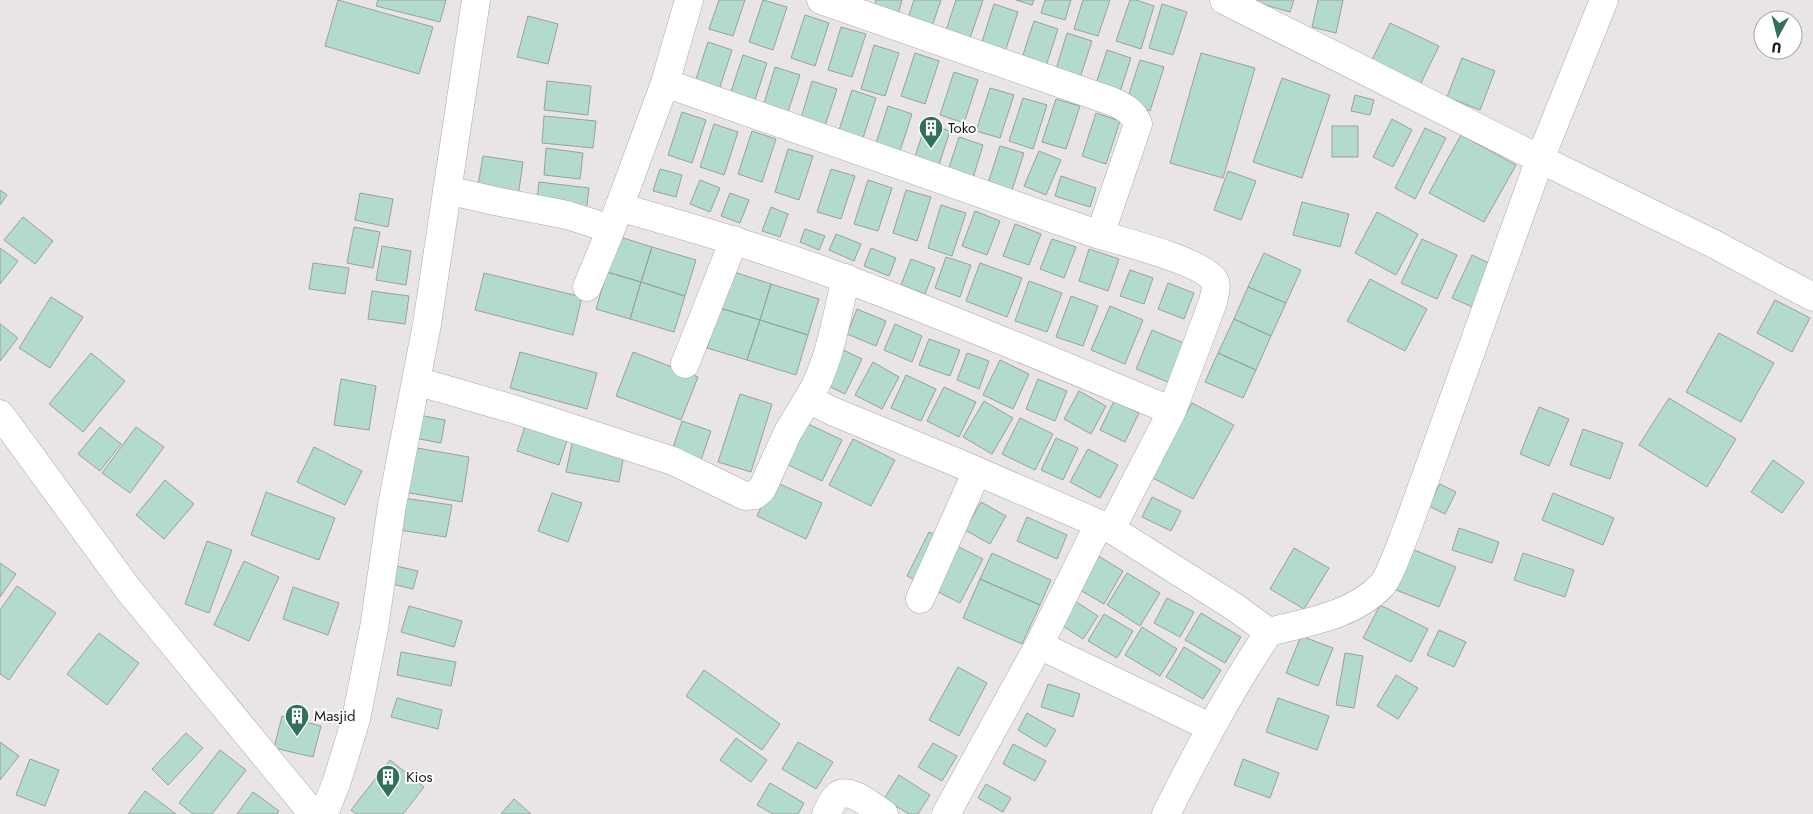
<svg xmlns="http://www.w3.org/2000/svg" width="1813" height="814" font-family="Jost,sans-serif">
<rect width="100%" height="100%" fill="#e9e5e7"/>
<path fill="#b3dbcc" stroke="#9b9f9d" d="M338 0 433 27 419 74 325 46Z
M378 0H446L440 22 376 6Z
M719 0H745L733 36 709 29Z
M763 0 787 7 773 50 749 42Z
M876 0H902L897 18 873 10Z
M914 0H941L930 32 906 24Z
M956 0H983L969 41 945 33Z
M1016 0H1034L1032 5Z
M1045 0H1071L1065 20 1041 13Z
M1083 0H1110L1098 36 1074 29Z
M1130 0H1136L1154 6 1141 49 1116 41Z
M1248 0H1294L1290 12Z
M1318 0H1343L1336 33 1312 27Z
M994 4 1018 12 1004 55 980 48Z
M1162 4 1187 12 1173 55 1149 48Z
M805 15 829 23 815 66 791 58Z
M528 16 558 24 548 64 517 57Z
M1034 21 1058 29 1044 72 1020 64Z
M1390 23 1439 46 1419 87 1370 64Z
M841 27 866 34 852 77 828 70Z
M1067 33 1092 41 1078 84 1054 76Z
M708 42 732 50 718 93 694 85Z
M874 45 899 53 885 96 861 89Z
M1107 50 1131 58 1117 101 1093 93Z
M915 53 939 61 925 104 901 96Z
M1201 53 1255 68 1223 178 1170 163Z
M743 55 767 63 753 106 729 98Z
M1462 58 1495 71 1480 110 1447 97Z
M1140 60 1164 67 1150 111 1126 103Z
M775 67 800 75 786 118 762 110Z
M954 72 978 80 964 123 940 115Z
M1282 78 1330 95 1302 178 1253 162Z
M547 81 591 86 588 115 544 110Z
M812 81 837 89 823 132 799 125Z
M990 88 1014 95 1000 138 976 131Z
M852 90 876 98 862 141 838 133Z
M1355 95 1374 100 1370 115 1351 111Z
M1023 98 1047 105 1033 149 1009 141Z
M1056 99 1080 106 1066 149 1042 142Z
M888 106 912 114 898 157 874 149Z
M682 112 706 120 692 163 668 155Z
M1096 113 1120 121 1106 164 1082 156Z
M544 116 596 121 593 148 542 143Z
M1392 119 1412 130 1393 167 1373 157Z
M926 123 950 131 936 174 912 166Z
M714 124 738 132 724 175 700 167Z
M1332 126H1358V157H1332Z
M1425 128 1446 138 1415 199 1395 188Z
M752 131 776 139 762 182 738 174Z
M1461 135 1516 165 1484 222 1429 193Z
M959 137 983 145 970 188 945 180Z
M1000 146 1024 153 1010 196 986 189Z
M546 148 583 153 580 179 544 175Z
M788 149 813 156 799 200 775 192Z
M1039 151 1061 160 1046 195 1024 186Z
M483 156 523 162 518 197 477 191Z
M660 169 682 175 676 197 653 191Z
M831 169 855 176 841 219 817 212Z
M1228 171 1256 181 1241 220 1214 210Z
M1061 176 1096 188 1090 207 1055 196Z
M700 180 720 188 710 212 690 204Z
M868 180 892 188 878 231 854 224Z
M539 182 589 188 586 214 536 208Z
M0 190 7 195 0 205Z
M906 190 931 197 917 241 893 233Z
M360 193 393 199 388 227 355 220Z
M730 193 749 200 740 223 721 216Z
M1302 202 1349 214 1340 247 1293 235Z
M941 205 966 213 952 256 928 248Z
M771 207 788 214 780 237 762 231Z
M975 211 1000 221 987 255 962 246Z
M1377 212 1418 234 1396 275 1355 253Z
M23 217 53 241 35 264 4 240Z
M1015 224 1041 234 1029 265 1003 256Z
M354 227 380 232 373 268 347 263Z
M805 229 825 236 819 250 800 242Z
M836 234 861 244 854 261 829 250Z
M617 236 652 247 641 282 607 272Z
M1052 239 1076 247 1064 278 1040 269Z
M1422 239 1457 255 1437 299 1401 283Z
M382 246 411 251 406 285 376 280Z
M652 247 696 260 685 296 641 282Z
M0 248 18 261 0 284Z
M871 248 896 258 889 276 864 266Z
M1089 249 1119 259 1108 291 1079 281Z
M1264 253 1301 270 1286 303 1248 287Z
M1472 255 1495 266 1475 308 1452 298Z
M946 257 971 265 960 297 935 288Z
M911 259 935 268 925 294 901 285Z
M313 263 349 268 345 294 309 289Z
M980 263 1022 278 1007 317 966 301Z
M1130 270 1153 278 1144 304 1120 296Z
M731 271 771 284 760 320 720 308Z
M607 272 641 282 630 319 596 309Z
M484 273 582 297 573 335 475 310Z
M1370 279 1427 309 1405 351 1347 321Z
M1029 281 1062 293 1047 332 1015 321Z
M641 282 685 296 674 332 630 319Z
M1168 283 1194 293 1184 319 1158 309Z
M771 284 819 299 808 335 760 320Z
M1248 287 1286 303 1271 336 1234 319Z
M372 291 409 296 405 324 368 319Z
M1071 296 1098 306 1083 346 1056 337Z
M51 297 83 317 50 368 19 348Z
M1775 300 1810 318 1792 352 1757 333Z
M1110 306 1143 320 1125 364 1091 350Z
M720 308 760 320 747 360 707 348Z
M857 309 886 321 876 346 847 334Z
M1234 319 1271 336 1256 370 1218 353Z
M760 320 808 335 796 375 747 360Z
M0 324 18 338 0 361Z
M895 324 922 336 912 362 884 350Z
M1152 330 1186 344 1170 383 1136 369Z
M1719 333 1774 363 1741 422 1686 392Z
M929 339 960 350 950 376 919 365Z
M837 347 862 359 845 394 820 382Z
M520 352 597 373 587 409 510 388Z
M633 352 698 377 681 420 616 396Z
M91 353 125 381 83 432 49 404Z
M967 353 989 361 979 389 957 380Z
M1218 353 1256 370 1243 398 1205 382Z
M1000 360 1029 374 1013 409 983 395Z
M873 362 899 377 882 409 855 395Z
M906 375 936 389 921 421 891 408Z
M341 379 376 386 369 430 334 425Z
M1038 379 1067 391 1055 421 1026 409Z
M944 387 976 402 959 437 927 421Z
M1079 391 1106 406 1091 434 1064 419Z
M740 394 772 404 751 472 718 462Z
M1669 398 1736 439 1707 487 1639 445Z
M984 401 1013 418 992 454 963 437Z
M1114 401 1139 413 1125 442 1100 430Z
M1192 403 1234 425 1193 499 1151 477Z
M1539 407 1569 419 1549 466 1520 454Z
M419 415 445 420 441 443 414 438Z
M1020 418 1053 434 1035 470 1002 454Z
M527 420 569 434 559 465 517 451Z
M682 421 711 431 700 463 671 453Z
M802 421 842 440 822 481 782 462Z
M100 427 121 444 100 471 78 454Z
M136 427 164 447 130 493 102 473Z
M1583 429 1623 443 1610 479 1570 465Z
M1056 438 1078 448 1063 480 1041 470Z
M573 439 625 449 619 482 566 472Z
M853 439 895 460 871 506 829 485Z
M314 447 362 471 345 505 297 482Z
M411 447 469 457 462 502 404 492Z
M1088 449 1118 465 1100 498 1070 482Z
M1773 460 1804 482 1782 513 1751 492Z
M165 480 194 504 164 539 136 515Z
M773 481 822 503 806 539 757 516Z
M1440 484 1456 492 1445 514 1429 506Z
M266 492 335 518 319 560 251 535Z
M552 493 582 503 568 542 538 531Z
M1553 493 1614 518 1603 545 1542 520Z
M1152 497 1181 511 1171 531 1142 517Z
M403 498 452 505 446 537 399 530Z
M981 502 1006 516 990 544 965 530Z
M1027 517 1067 535 1057 559 1017 541Z
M1459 528 1499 542 1492 563 1452 550Z
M929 532 983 559 960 603 907 576Z
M207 541 232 550 209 613 185 604Z
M1294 548 1329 568 1304 609 1270 589Z
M1412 549 1456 567 1439 607 1396 590Z
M992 553 1051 580 1040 605 980 579Z
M1523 553 1574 570 1565 597 1514 580Z
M1095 554 1123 571 1104 604 1075 587Z
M244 561 279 577 249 641 214 625Z
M0 563 16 574 0 597Z
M396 566 418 571 413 589 392 584Z
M1127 573 1160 593 1140 626 1107 605Z
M980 579 1040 605 1022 644 963 618Z
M17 586 56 613 9 680 0 674V610Z
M293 587 339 603 328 635 283 619Z
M1167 598 1194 612 1180 637 1154 623Z
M1075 601 1098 616 1083 639 1060 624Z
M1380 605 1428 629 1411 662 1363 638Z
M409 606 462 621 454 647 401 632Z
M1201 613 1241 637 1225 663 1185 640Z
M1104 614 1133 631 1117 658 1088 641Z
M1142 627 1177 649 1160 676 1125 655Z
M1439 630 1466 642 1454 667 1427 655Z
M99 633 139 663 107 705 67 674Z
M1301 636 1333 648 1318 686 1286 673Z
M1184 647 1221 670 1203 699 1166 677Z
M401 652 456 662 451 686 397 675Z
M1345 653 1363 656 1354 708 1336 705Z
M958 667 987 683 959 736 929 720Z
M704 670 780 724 762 750 686 696Z
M1396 675 1418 688 1398 719 1377 706Z
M1048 684 1080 694 1073 717 1041 707Z
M397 698 442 710 438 729 391 717Z
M1278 698 1329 716 1317 750 1266 732Z
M1027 713 1056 730 1046 747 1018 730Z
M282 716 321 726 313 757 274 748Z
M186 733 203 748 168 785 152 769Z
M736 738 767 760 751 782 720 760Z
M0 742 19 756 0 780Z
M798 742 833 762 816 789 782 769Z
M933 743 957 756 942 781 918 767Z
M1013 744 1046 761 1035 781 1003 764Z
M220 750 246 770 212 814H193L179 803Z
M30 759 59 770 45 806 16 795Z
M1243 759 1279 773 1270 798 1234 785Z
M390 760 424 787 403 814H356L351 810Z
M899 775 930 795 918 814H909L884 799Z
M770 783 804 803 798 814H773L757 805Z
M986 784 1011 798 1003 812 978 798Z
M145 791 176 814H128Z
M253 792 279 811 277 814H237Z
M514 799 531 814H501Z"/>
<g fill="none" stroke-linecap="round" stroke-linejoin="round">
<defs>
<path id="minor" d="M821 0 1111 101C1122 106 1134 111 1138 124L1100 235
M1224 0 1540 159 1714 244 1813 297
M665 83 1100 235C1124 242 1201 261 1214 280 1218 286 1214 295 1213 302L1172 411 1111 529
M447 190 495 201 567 215 611 229 665 83 689 0
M619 207C696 229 772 251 846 279 956 320 1064 366 1172 411
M846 278C836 318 830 364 808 399L832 411 958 463 1111 529 1233 606 1269 632
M587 287 611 229
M685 364 734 240
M416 381 513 409 673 461 745 496 755 495 762 489 788 432 808 399
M0 414 128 589 313 814
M920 599 977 471
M1039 645 1210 727
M324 814 337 781 356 719 374 628 392 505 427 324 476 0
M826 814C829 809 832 800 837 796 849 786 873 807 884 814
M946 814 1039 645 1099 524
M1166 814C1198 751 1230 690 1269 632 1307 622 1353 616 1382 585 1389 578 1402 541 1407 529L1540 159 1604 0"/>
</defs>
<use href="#minor" stroke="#aba7a9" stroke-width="29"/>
<use href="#minor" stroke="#fff" stroke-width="28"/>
</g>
<defs>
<symbol id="building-pin" viewBox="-11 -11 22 30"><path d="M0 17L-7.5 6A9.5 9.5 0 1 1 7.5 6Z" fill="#31705d" stroke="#fff"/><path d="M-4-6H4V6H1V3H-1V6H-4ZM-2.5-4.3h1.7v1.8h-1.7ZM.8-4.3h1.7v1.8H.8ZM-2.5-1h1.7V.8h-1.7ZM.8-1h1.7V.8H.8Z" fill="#fff"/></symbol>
</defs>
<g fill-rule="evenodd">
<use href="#building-pin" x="917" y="114" width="28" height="38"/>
<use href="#building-pin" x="283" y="702" width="28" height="38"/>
<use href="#building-pin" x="374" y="763" width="28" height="38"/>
</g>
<g text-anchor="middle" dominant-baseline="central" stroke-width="4" stroke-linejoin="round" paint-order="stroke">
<g font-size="15" fill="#1d1c1d" stroke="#fff" text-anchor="start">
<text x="948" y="128">Toko</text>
<text x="314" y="716">Masjid</text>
<text x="406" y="777">Kios</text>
</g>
</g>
<g transform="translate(1778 35) rotate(187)"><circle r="24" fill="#ffffff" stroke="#a5a4a5"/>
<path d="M0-4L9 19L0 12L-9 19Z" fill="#31705d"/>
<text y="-8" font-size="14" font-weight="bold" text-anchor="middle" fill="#1d1c1d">U</text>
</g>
</svg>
